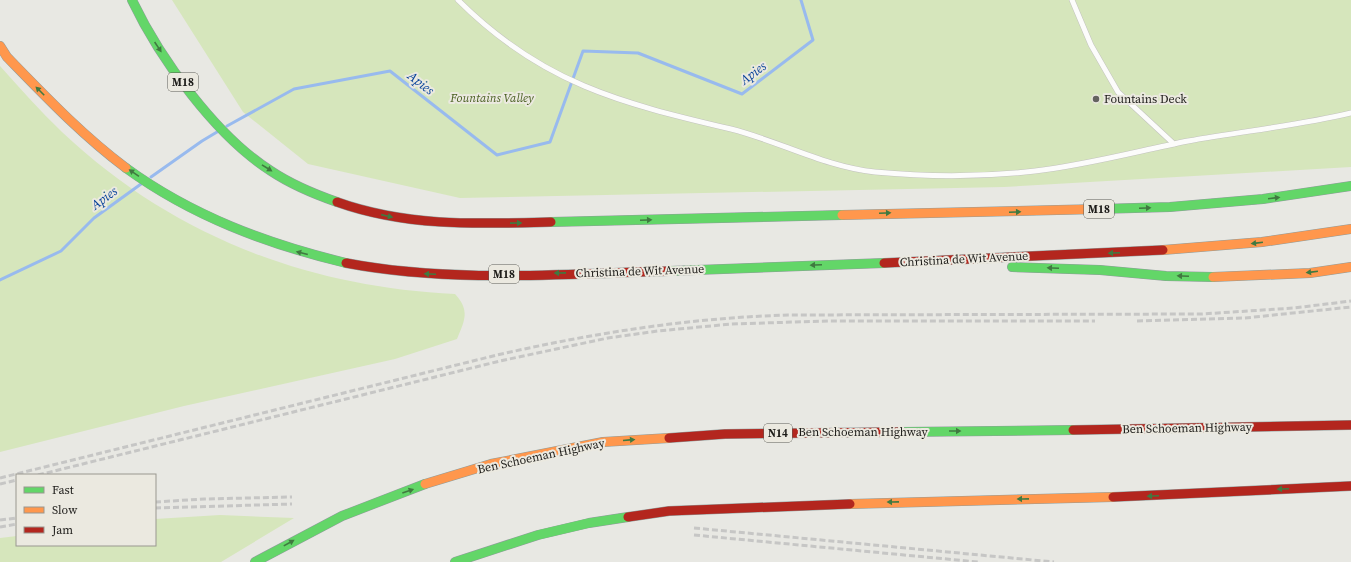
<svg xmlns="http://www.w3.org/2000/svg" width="1351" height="562" font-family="'Source Serif 4',serif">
<rect width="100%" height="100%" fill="#e8e8e3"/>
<path fill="#d6e6bc" d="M172 0H1351V167L1004 187 460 198 308 164 243 112Z
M0 66C20 88 40 111 62 132 171 235 306 287 455 294 470 310 465 320 457 339L395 359 184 406 0 452Z
M220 515 294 518 221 562H0V538L17 536V545H155V519Z"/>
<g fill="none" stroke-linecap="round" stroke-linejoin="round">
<path stroke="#98baee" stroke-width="3" d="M227 126 294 89 390 71 497 155 550 142 583 51 638 53 742 94 813 40 801 0
M151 177 202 141 217 132
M0 280 61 251 94 218 141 184"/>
<defs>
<path id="lane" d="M458 0C541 83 620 103 731 129 779 141 825 167 875 172 928 177 983 177 1035 171 1087 165 1138 151 1188 141 1243 131 1297 126 1351 113
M1072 0 1091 45 1118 92 1174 144"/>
<path id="fast" d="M132 0C160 59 216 136 271 171 292 185 314 194 337 202
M126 168C192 216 267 244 346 263
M1099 209 1170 207 1263 199 1351 186
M551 222 842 215
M1012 267 1100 270 1166 276 1213 277
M669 271 884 263
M902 432 1073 430
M255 562 342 516 425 484
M455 562 538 535 589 523 628 517"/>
<path id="slow" d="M0 46 7 57C45 96 82 135 126 168
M842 215 1099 209
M1163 250 1262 242 1351 229
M1213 277 1310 273 1351 267
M425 484 491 464 603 442 669 438
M850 504 1113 497"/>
<path id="jam" d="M337 202C407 227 478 224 551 222
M346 263C451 283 561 274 669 271
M884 263 1163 250
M1073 430 1351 425
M669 438 725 434 902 432
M1113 497 1351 486
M628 517 669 511 850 504"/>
</defs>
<use href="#lane" stroke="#c3c3bf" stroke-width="6"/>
<use href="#fast" stroke="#8f9c9b" stroke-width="10"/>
<use href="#slow" stroke="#8f9c9b" stroke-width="10"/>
<use href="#jam" stroke="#8f9c9b" stroke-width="10"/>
<use href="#lane" stroke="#fcfcfb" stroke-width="5"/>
<use href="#fast" stroke="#63d668" stroke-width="9"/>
<use href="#slow" stroke="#ff974d" stroke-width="9"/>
<use href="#jam" stroke="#b3261e" stroke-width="9"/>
<path stroke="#c6c6c5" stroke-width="3" stroke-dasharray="6 3" stroke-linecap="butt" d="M1137 321 1245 318 1351 307
M38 475 500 361 608 338 658 331 731 324 828 321H1095
M0 478 497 355C594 333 688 318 788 315L1202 314 1294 308 1351 301
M0 484 17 480
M155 502 204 499 292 497
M155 508 292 504
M0 520 17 518
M0 527 17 524
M694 528 1054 562
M694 535 978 562"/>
</g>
<defs><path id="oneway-solid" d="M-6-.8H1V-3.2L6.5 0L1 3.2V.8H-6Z"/></defs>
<g fill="#407940">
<use href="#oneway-solid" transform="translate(158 47) rotate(56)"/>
<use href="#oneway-solid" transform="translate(40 91) rotate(-135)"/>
<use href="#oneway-solid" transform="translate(267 168) rotate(32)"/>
<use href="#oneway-solid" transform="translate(134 173) rotate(-146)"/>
<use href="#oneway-solid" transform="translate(1274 198) rotate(-7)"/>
<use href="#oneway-solid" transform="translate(1145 208) rotate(-2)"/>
<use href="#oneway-solid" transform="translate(1015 212) rotate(-2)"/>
<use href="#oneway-solid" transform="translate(885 213) rotate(-2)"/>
<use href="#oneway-solid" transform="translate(387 216) rotate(13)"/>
<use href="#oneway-solid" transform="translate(646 220) rotate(-2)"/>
<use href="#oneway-solid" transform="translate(516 223) rotate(-1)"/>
<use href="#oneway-solid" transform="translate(1257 243) rotate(173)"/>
<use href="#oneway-solid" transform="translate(302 253) rotate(-166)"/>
<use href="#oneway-solid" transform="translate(1114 253) rotate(178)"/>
<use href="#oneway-solid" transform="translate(816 265) rotate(178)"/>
<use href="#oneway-solid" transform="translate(1053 268) rotate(-178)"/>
<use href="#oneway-solid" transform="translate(1312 272) rotate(173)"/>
<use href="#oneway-solid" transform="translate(560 273) rotate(179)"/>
<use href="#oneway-solid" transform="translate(430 274) rotate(-178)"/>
<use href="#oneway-solid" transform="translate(1183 276) rotate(-178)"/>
<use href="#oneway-solid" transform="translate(955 431)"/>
<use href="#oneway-solid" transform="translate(629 440) rotate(-5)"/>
<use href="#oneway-solid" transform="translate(1283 489) rotate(177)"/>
<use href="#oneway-solid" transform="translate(408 491) rotate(-19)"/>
<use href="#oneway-solid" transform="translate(1153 496) rotate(177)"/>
<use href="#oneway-solid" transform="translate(1023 499) rotate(179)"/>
<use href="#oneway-solid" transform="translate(893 502) rotate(179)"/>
<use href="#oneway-solid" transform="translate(289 543) rotate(-29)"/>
</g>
<circle fill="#646360" stroke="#ebe9e0" stroke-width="1.5" cx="1096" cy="99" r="4"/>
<g text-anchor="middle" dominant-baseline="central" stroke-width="4" stroke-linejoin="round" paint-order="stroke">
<g fill="#ebe9e0" stroke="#5b5a55" stroke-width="1">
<rect x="168" y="73" width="30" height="18" rx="3"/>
<rect x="1084" y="200" width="30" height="18" rx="3"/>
<rect x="489" y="265" width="30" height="18" rx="3"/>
<rect x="764" y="424" width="28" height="18" rx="3"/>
</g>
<g font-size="11" font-weight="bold" fill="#1d1c19">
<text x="183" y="82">M18</text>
<text x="1099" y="209">M18</text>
<text x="504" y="274">M18</text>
<text x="778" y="433">N14</text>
</g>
<g font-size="12" font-style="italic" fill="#495f20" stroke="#ebe9e0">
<text x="492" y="98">Fountains Valley</text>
</g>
<g font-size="12" fill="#1d1c19" stroke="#ebe9e0" text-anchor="start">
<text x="1104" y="99">Fountains Deck</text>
</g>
<g font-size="12" fill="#1d1c19" stroke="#ebe9e0">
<text transform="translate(964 259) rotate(-3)">Christina de Wit Avenue</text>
<text transform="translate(640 271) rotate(-2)">Christina de Wit Avenue</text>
<text transform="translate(1187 428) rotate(-1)">Ben Schoeman Highway</text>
<text x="863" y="432">Ben Schoeman Highway</text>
<text transform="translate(541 456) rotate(-12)">Ben Schoeman Highway</text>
</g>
<g font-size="13" font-style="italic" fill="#0a449b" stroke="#ebe9e0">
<text transform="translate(753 73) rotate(-37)">Apies</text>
<text transform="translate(421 83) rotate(38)">Apies</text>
<text transform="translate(104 198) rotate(-36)">Apies</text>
</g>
</g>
<rect x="16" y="474" width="140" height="72" fill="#ebe9e0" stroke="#999790"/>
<rect x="24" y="487" width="20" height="6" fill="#63d668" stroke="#999790"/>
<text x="52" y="494" font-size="12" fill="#1d1c19">Fast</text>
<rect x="24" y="507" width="20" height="6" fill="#ff974d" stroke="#999790"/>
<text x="52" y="514" font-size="12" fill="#1d1c19">Slow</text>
<rect x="24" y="527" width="20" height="6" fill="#b3261e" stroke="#999790"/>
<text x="52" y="534" font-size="12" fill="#1d1c19">Jam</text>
</svg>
